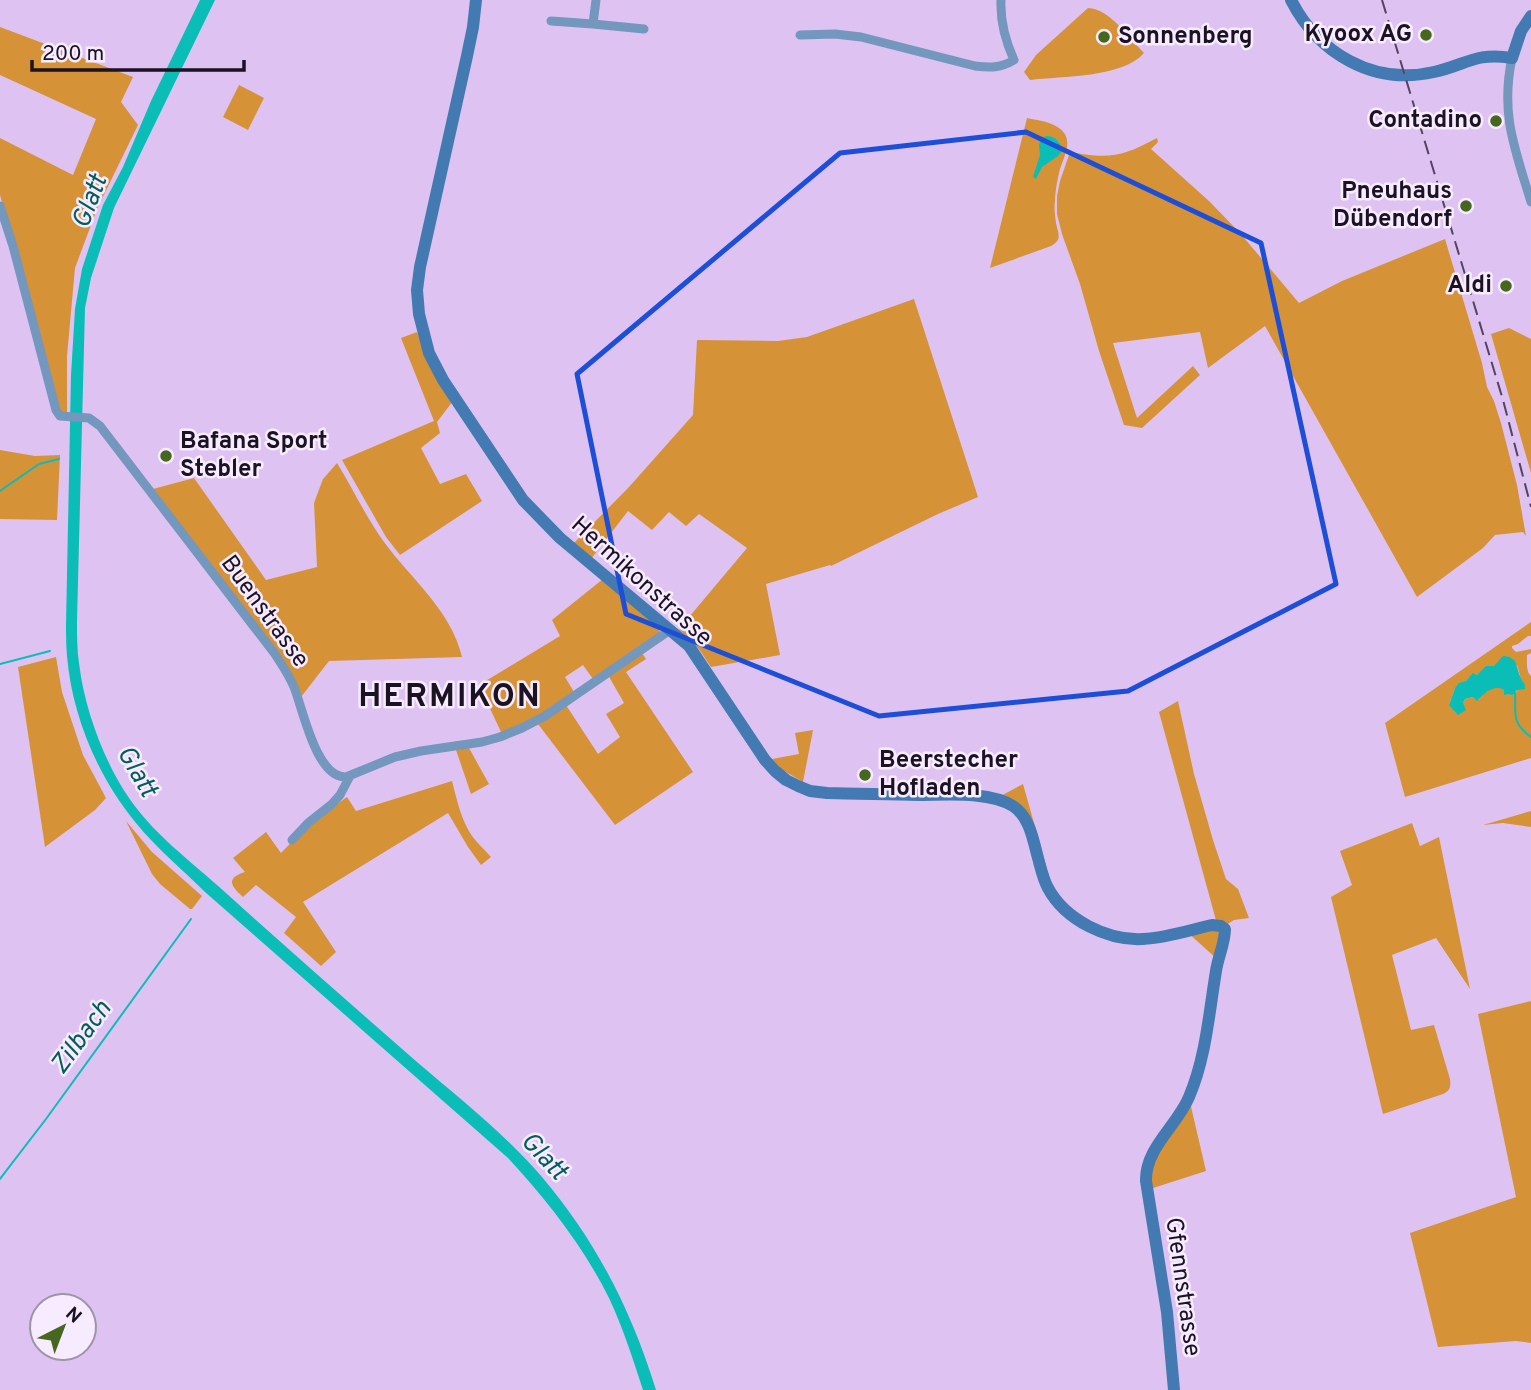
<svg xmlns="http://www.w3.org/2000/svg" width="1531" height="1390" font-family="Overpass,sans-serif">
<rect width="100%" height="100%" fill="#dec3f2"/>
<path fill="#d69236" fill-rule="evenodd" d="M1088 8C1110 9 1129 38 1144 53 1122 78 1062 76 1030 80L1024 72 1036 55Z
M0 27 133 77 121 102 138 125 97 209 75 268 67 356V412L60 413 0 195V138L73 175 96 119 0 75Z
M239 85 264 98 248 130 223 117Z
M1027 118C1036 120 1046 121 1054 125 1078 137 1063 156 1059 173 1057 182 1055 192 1055 201 1054 208 1055 216 1056 223 1058 234 1063 239 1051 246L990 268Z
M1157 138 1158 142 1151 149 1209 201 1240 233 1299 303 1342 281 1445 239 1482 363 1487 387 1494 401 1501 423 1517 485 1526 536 1523 532 1495 535 1483 548 1417 597 1265 326 1208 368 1200 332 1113 343 1137 418 1193 366 1200 375 1142 428 1124 425 1099 351 1080 284 1062 234 1057 214V196L1060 181 1070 152C1109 159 1122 157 1157 138Z
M914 299 978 497 938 514 831 566 830 565 766 584 780 655 711 667 699 649 679 629 747 548 699 514 686 526 669 512 652 530 628 511 591 559 573 544 629 487 693 415 697 340 778 341 807 337Z
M1509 328 1531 339V473L1491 334Z
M417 332 429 362 453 401 437 422 440 433 421 448 440 484 466 474 482 501 400 555 386 537 342 460 434 421 401 338Z
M0 450 35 456 60 455 57 520 0 519Z
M337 463C353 489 366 517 384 542 411 579 451 610 462 657L329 661 301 697 153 489 194 478 266 580 317 567 314 503 323 479Z
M603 579 660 627 659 635 593 679 583 665 565 677 574 692 543 714 502 734 479 685 560 636 552 620Z
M1531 622V636H1528L1518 644 1512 646V648L1516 652 1531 649V653L1527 655C1527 662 1526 672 1531 676V758L1405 797 1385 723ZM1517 665 1521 679 1524 683 1513 695C1509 693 1506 691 1503 689 1493 683 1484 694 1478 700L1473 697 1465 699 1463 703 1449 705 1455 688 1465 682 1473 674 1477 675 1494 666Z
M642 653 646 659 626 672 693 772 615 825 538 724 566 705 598 754 620 737 606 714 624 703 608 675Z
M56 657 62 692 83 755 106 798 95 810 45 847 18 667Z
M1178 701 1194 774 1213 840 1226 879 1238 889 1249 918 1234 920 1223 927 1218 960 1186 931 1217 924 1159 712Z
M813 730 803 782 781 769 772 759 799 754 795 733Z
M469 748 489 784 471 794 456 750Z
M452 781C457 800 461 820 472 836 477 843 485 850 491 857L481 865 468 847 448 813 303 902 336 952 321 966 284 933 296 917 256 885 243 897C230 885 226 878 245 872L233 858 266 832 281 853 309 824 347 797 356 811Z
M1023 784 1056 901 1028 824 995 799Z
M1531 811V827L1503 823 1483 825Z
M126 821 152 852 202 896 192 909H190L160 884 152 874Z
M1412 823 1420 846 1439 837 1470 989 1436 938 1392 955 1411 1030 1434 1025 1450 1079C1451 1087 1450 1091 1443 1094L1383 1114 1331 897 1352 885 1340 851Z
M1531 1001V1343L1516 1341 1438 1347 1410 1233 1516 1197 1478 1014Z
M1189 1098 1206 1171 1147 1190 1146 1170Z"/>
<path fill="#0bbdb7" d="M200 0H215L114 208 91 278 85 308 77 621C77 635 77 650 79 663 84 706 102 756 125 792 151 833 191 861 226 893 289 950 353 1006 417 1062 459 1098 505 1134 542 1177 596 1241 631 1309 656 1390H643C633 1359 623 1328 609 1298 583 1246 547 1200 508 1158L205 892C182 869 156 848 136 823 98 777 72 716 67 656 66 645 66 634 66 624L71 375 75 309 82 269 103 205 123 167 151 101Z
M1046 136C1055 136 1061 142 1062 151L1058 156 1042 167 1036 179 1033 177 1040 155 1039 145 1041 139Z
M1503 656C1519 657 1515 666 1521 678 1526 688 1524 678 1525 689L1517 690 1513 695 1508 694 1504 695V690C1493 684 1485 693 1477 701L1473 697 1465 699 1463 703 1466 710 1458 715 1449 705 1455 688 1459 683 1466 681 1473 673 1477 675 1486 666H1494Z"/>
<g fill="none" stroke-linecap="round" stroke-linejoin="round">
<path stroke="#0bbdb7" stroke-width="2" d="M0 491 39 464 59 459
M0 664 50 651
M1515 693C1516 715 1511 722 1531 737
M0 1179 46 1119 191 919"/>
<path stroke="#7497bd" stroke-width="9" d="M551 21 593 24 596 0
M593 24 644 29
M800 35 835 34 861 37 975 66C990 68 1001 68 1014 60 1005 40 1000 22 1001 0
M1512 58C1500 114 1515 149 1531 202
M0 206 13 246 56 410 60 416 89 418 100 426 275 654C282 665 289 675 294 687 303 709 316 778 346 777L395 757 421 751 482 742 500 737 522 728 545 716 670 630
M292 840 308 823 332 804 340 795 350 776"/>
<path stroke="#447ab2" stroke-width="12" d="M476 0 473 27 467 56 420 267 417 290 419 314 429 353 443 380 523 500 560 538 689 646 765 760 775 771 786 780 798 786 810 791 827 793C858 794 888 794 918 795 946 795 989 791 1013 806 1030 817 1033 840 1038 858 1041 869 1043 879 1048 888 1065 920 1108 941 1143 939 1166 938 1190 930 1212 925L1221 926 1225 929C1225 943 1218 957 1216 971 1209 1013 1206 1057 1189 1097 1177 1126 1145 1148 1146 1181L1167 1312 1174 1390
M1291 0C1318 53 1373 86 1434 72 1466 65 1475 52 1512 58L1521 31 1531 16"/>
<path stroke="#53455e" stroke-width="2" stroke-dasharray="14 7" stroke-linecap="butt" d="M1382 0 1503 400 1531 507"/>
</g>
<path fill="none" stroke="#1d4ed8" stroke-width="5" stroke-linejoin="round" d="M1026 132 1261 243 1336 584 1128 691 879 716 626 614 577 374 840 153Z"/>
<g fill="#46671e" stroke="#f6ebff" stroke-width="2.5">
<circle cx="1426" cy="35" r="7"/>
<circle cx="1104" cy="37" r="7"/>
<circle cx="1496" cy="121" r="7"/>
<circle cx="1466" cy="206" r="7"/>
<circle cx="1506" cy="286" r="7"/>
<circle cx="166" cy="456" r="7"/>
<circle cx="865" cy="775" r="7"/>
</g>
<g text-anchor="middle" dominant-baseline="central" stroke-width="5" stroke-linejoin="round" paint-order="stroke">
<g font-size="24" font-weight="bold" fill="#1b1222" stroke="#f6ebff" text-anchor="end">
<text x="1412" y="35">Kyoox AG</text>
<text x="1118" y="37" text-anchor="start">Sonnenberg</text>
<text x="1482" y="121">Contadino</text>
<text x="1452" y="192">Pneuhaus<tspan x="1452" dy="28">Dübendorf</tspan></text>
<text x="1492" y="286">Aldi</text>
<text x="180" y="442" text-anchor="start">Bafana Sport<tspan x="180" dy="28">Stebler</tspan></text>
<text x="879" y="761" text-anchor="start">Beerstecher<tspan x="879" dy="28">Hofladen</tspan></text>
</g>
<g font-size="24" fill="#1b1222" stroke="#f6ebff">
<text transform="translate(641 582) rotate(42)">Hermikonstrasse</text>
<text transform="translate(264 612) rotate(54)">Buenstrasse</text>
<text transform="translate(1182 1287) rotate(82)">Gfennstrasse</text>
</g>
<g font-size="26" font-style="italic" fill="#035d5a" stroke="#f6ebff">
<text transform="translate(91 202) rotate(-69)">Glatt</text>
<text transform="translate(136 772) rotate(60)">Glatt</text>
<text transform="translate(82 1038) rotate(-54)">Zilbach</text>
<text transform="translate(543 1157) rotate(47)">Glatt</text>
</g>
<g font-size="32" font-weight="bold" letter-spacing="2" fill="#1b1222" stroke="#f6ebff">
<text x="450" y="698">HERMIKON</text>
</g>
</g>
<g transform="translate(63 1327) rotate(42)"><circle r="33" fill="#f6ebff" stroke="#9e94a7" stroke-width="2"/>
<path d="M0-5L12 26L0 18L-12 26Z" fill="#46671e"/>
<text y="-10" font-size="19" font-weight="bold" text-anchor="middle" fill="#1b1222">N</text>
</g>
<path d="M32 60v10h212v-10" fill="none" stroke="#1b1222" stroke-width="3.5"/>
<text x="42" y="60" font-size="21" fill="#1b1222" stroke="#f6ebff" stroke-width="5" paint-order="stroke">200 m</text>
</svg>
